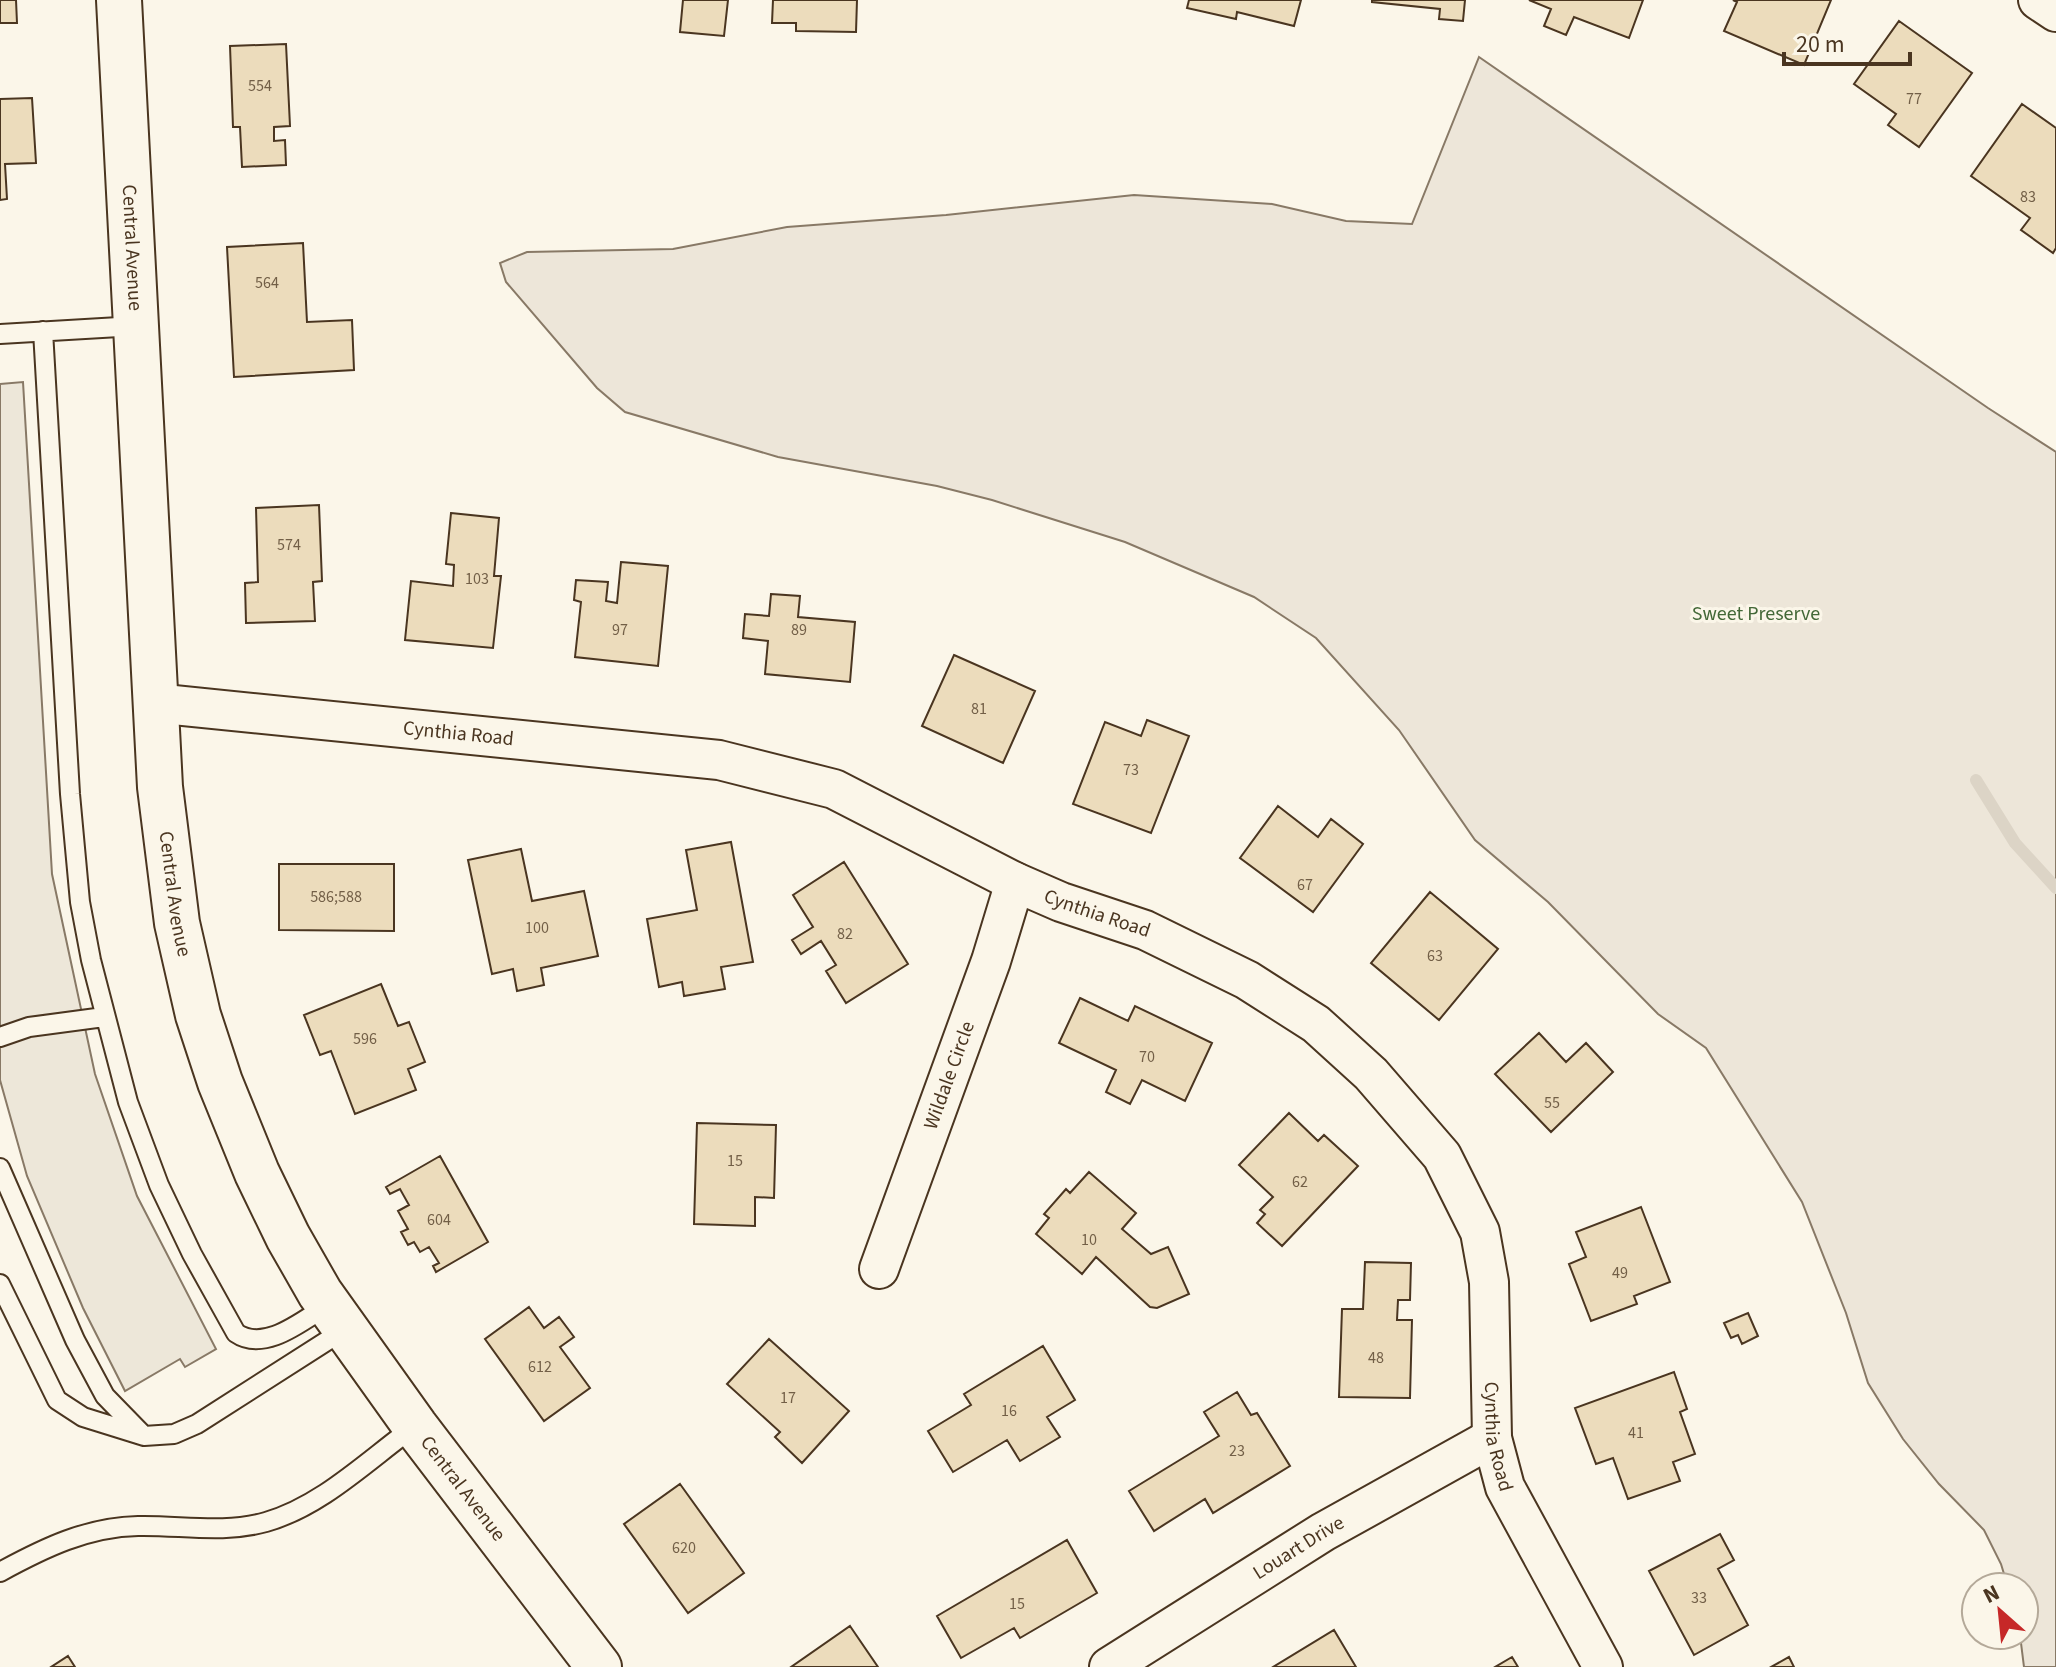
<svg xmlns="http://www.w3.org/2000/svg" width="2056" height="1667" font-family="'Source Sans 3',sans-serif">
<rect width="100%" height="100%" fill="#fbf6e9"/>
<path fill="#ede6d9" stroke="#887966" stroke-width="2" d="M1479 57 1988 408 2056 452V1667H2024L2020 1635H2024V1587H2008L2001 1564 1984 1530 1939 1484 1903 1439 1868 1383 1846 1313 1802 1202 1706 1048 1658 1014 1548 902 1475 840 1399 730 1316 638 1254 597 1125 542 992 500 937 486 778 457 625 412 597 388 506 282 500 263 527 252 673 249 787 227 946 215 1134 195 1272 204 1346 221 1412 224Z"/>
<path fill="#ede7d9" stroke="#887966" stroke-width="2" d="M23 382 52 874 95 1074 137 1196 216 1349 185 1367 180 1359 125 1391 83 1308 27 1176 0 1080V384Z"/>
<g fill="none" stroke-linecap="round" stroke-linejoin="round">
<path stroke="#dcd4c6" stroke-width="12" d="M1976 780 2015 843 2056 888"/>
</g>
<path fill="#ecdcbc" stroke="#4a3520" stroke-width="2" d="M0 0H16L17 23H0Z
M683 0H728L724 36 680 32Z
M773 0H857L856 32 796 31V23H772Z
M1189 0H1301L1294 26 1237 12 1236 19 1187 8Z
M1372 0H1465L1463 21 1439 19 1440 9 1372 2Z
M1529 0H1643L1629 38 1574 17 1566 35 1544 26 1551 9Z
M1733 0H1831L1804 65 1724 31 1737 2Z
M1899 21 1972 73 1919 147 1888 125 1896 114 1854 84Z
M286 44 290 126 274 127V141L285 140 286 165 242 167 240 127H233L230 46Z
M32 98 36 163 5 164 7 199 0 200V99Z
M2022 104 2056 128V248L2053 253 2021 230 2030 218 1971 176Z
M303 243 307 322 352 320 354 370 234 377 227 247Z
M319 505 322 581 313 582 315 621 246 623 245 583 258 582 256 508Z
M451 513 499 518 494 576H501L493 648 405 640 411 581 453 586 454 565 446 564Z
M621 562 668 566 658 666 575 657 581 602 574 600 576 580 608 582 606 601 617 603Z
M771 594 800 596 798 617 855 622 850 682 765 674 768 641 743 638 745 614 769 616Z
M954 655 1035 691 1003 763 922 726Z
M1147 720 1189 736 1151 833 1073 804 1105 722 1141 736Z
M1278 806 1318 837 1331 819 1363 844 1313 912 1240 858Z
M731 842 753 962 721 967 725 989 684 996 682 982 659 987 647 919 697 910 686 850Z
M521 849 532 901 584 891 598 956 541 968 544 985 517 991 513 969 492 974 468 860Z
M844 862 908 964 846 1003 826 971 836 965 821 941 801 954 792 940 813 927 793 895Z
M279 864H394V931L279 930Z
M1430 892 1498 949 1439 1020 1371 963Z
M381 984 398 1026 409 1022 425 1062 408 1069 416 1090 355 1114 331 1051 320 1055 304 1015Z
M1080 998 1128 1021 1135 1006 1212 1043 1185 1101 1142 1080 1130 1104 1106 1092 1116 1070 1059 1043Z
M1539 1033 1566 1062 1586 1043 1613 1072 1551 1132 1495 1074Z
M1289 1113 1318 1141 1324 1135 1358 1166 1282 1246 1257 1223 1265 1214 1260 1210 1273 1197 1239 1165Z
M697 1123 776 1125 774 1198 755 1197V1226L694 1224Z
M440 1156 488 1242 436 1272 433 1266 439 1263 429 1247 420 1252 414 1242 408 1245 401 1232 408 1229 398 1211 409 1205 400 1189 390 1194 386 1187Z
M1089 1172 1136 1213 1122 1229 1151 1254 1168 1247 1189 1294 1157 1308 1150 1307 1096 1257 1082 1274 1036 1234 1049 1218 1044 1214 1066 1189 1070 1193Z
M1641 1207 1670 1282 1634 1296 1637 1304 1591 1321 1569 1264 1586 1257 1576 1232Z
M1365 1262 1411 1263 1410 1300H1398L1397 1320H1412L1410 1398 1339 1397 1342 1309H1363Z
M529 1307 544 1328 559 1317 574 1337 560 1347 590 1388 544 1421 485 1339Z
M1748 1313 1758 1336 1742 1344 1738 1335 1731 1338 1724 1323Z
M769 1339 849 1411 802 1463 775 1437 780 1432 727 1384Z
M1043 1346 1075 1400 1047 1417 1060 1437 1020 1461 1007 1440 953 1472 928 1431 971 1405 964 1394Z
M1674 1372 1687 1409 1680 1412 1695 1454 1673 1462 1680 1481 1628 1499 1613 1458 1596 1464 1575 1408Z
M1237 1392 1251 1415 1257 1413 1290 1466 1213 1513 1205 1499 1154 1531 1129 1491 1219 1436 1204 1412Z
M680 1484 744 1573 688 1613 624 1524Z
M1720 1534 1734 1560 1718 1569 1748 1625 1694 1655 1649 1571Z
M1067 1540 1097 1593 1020 1638 1014 1628 961 1658 937 1616Z
M850 1626 878 1667H791Z
M1334 1630 1356 1667H1273Z
M68 1656 75 1667H51Z
M1512 1657 1518 1667H1495Z
M1789 1657 1794 1667H1771Z"/>
<g fill="none" stroke-linecap="round" stroke-linejoin="round">
<defs>
<path id="lane" d="M43 331 70 794 80 902 91 960 128 1102 159 1185 192 1254 236 1333C265 1353 303 1320 328 1305
M0 334 136 326
M0 1037 29 1027 104 1017
M0 1168 75 1340 105 1396 143 1435
M0 1284 57 1400 83 1417 144 1436 174 1434 197 1424 344 1330
M0 1572C44 1548 87 1527 138 1526 181 1525 223 1534 266 1522 322 1506 368 1460 415 1426"/>
<g id="street">
<path d="M2038 0 2056 12"/>
<path id="s1" d="M154 703 719 760 834 789 1015 882 1061 902 1145 930 1247 980 1316 1024 1371 1074 1442 1156 1480 1232 1489 1282 1492 1438 1505 1487 1603 1667"/>
<path id="s2" d="M879 1269 991 961 1015 882"/>
<path id="s3" d="M1109 1667 1323 1532 1492 1438"/>
</g>
<g id="secondary">
<path id="s4" d="M119 0 160 787 177 923 198 1015 220 1082 257 1173 288 1237 320 1293 415 1426 599 1667"/>
</g>
</defs>
<use href="#lane" stroke="#4a3520" stroke-width="22"/>
<use href="#street" stroke="#4a3520" stroke-width="42"/>
<use href="#secondary" stroke="#4a3520" stroke-width="48"/>
<use href="#lane" stroke="#fbf6e9" stroke-width="18"/>
<use href="#street" stroke="#fbf6e9" stroke-width="38"/>
<use href="#secondary" stroke="#fbf6e9" stroke-width="44"/>
</g>
<g text-anchor="middle" dominant-baseline="central" stroke-width="6" stroke-linejoin="round" paint-order="stroke">
<g font-size="16" fill="#725f47">
<text x="260" y="86">554</text>
<text x="1914" y="99">77</text>
<text x="2028" y="197">83</text>
<text x="267" y="283">564</text>
<text x="289" y="545">574</text>
<text x="477" y="579">103</text>
<text x="620" y="630">97</text>
<text x="799" y="630">89</text>
<text x="979" y="709">81</text>
<text x="1131" y="770">73</text>
<text x="1305" y="885">67</text>
<text x="336" y="897">586;588</text>
<text x="537" y="928">100</text>
<text x="845" y="934">82</text>
<text x="1435" y="956">63</text>
<text x="365" y="1039">596</text>
<text x="1147" y="1057">70</text>
<text x="1552" y="1103">55</text>
<text x="735" y="1161">15</text>
<text x="1300" y="1182">62</text>
<text x="439" y="1220">604</text>
<text x="1089" y="1240">10</text>
<text x="1620" y="1273">49</text>
<text x="1376" y="1358">48</text>
<text x="540" y="1367">612</text>
<text x="788" y="1398">17</text>
<text x="1009" y="1411">16</text>
<text x="1636" y="1433">41</text>
<text x="1237" y="1451">23</text>
<text x="684" y="1548">620</text>
<text x="1699" y="1598">33</text>
<text x="1017" y="1604">15</text>
</g>
<g font-size="20" fill="#4a3520" stroke="#fbf6e9">
<text stroke="none"><textPath href="#s4" startOffset="248">Central Avenue</textPath></text>
<text stroke="none"><textPath href="#s1" startOffset="306">Cynthia Road</textPath></text>
<text stroke="none"><textPath href="#s4" startOffset="896">Central Avenue</textPath></text>
<text stroke="none"><textPath href="#s1" startOffset="978">Cynthia Road</textPath></text>
<text stroke="none"><textPath href="#s2" startOffset="206">Wildale Circle</textPath></text>
<text stroke="none"><textPath href="#s1" startOffset="1698">Cynthia Road</textPath></text>
<text stroke="none"><textPath href="#s4" startOffset="1566">Central Avenue</textPath></text>
<text stroke="none"><textPath href="#s3" startOffset="224">Louart Drive</textPath></text>
</g>
<g font-size="20" fill="#436837" stroke="#fbf6e9">
<text x="1756" y="614">Sweet Preserve</text>
</g>
</g>
<g transform="translate(2000 1611) rotate(333)"><circle r="38" fill="#fbf6e9" stroke="#b4a999" stroke-width="2"/>
<path d="M0-6L14 30L0 20L-14 30Z" fill="#c62828"/>
<text y="-12" font-size="22" font-weight="bold" text-anchor="middle" fill="#4a3520">N</text>
</g>
<path d="M1784 52v12h126v-12" fill="none" stroke="#4a3520" stroke-width="4"/>
<text x="1796" y="52" font-size="24" fill="#4a3520" stroke="#fbf6e9" stroke-width="6" paint-order="stroke">20 m</text>
</svg>
